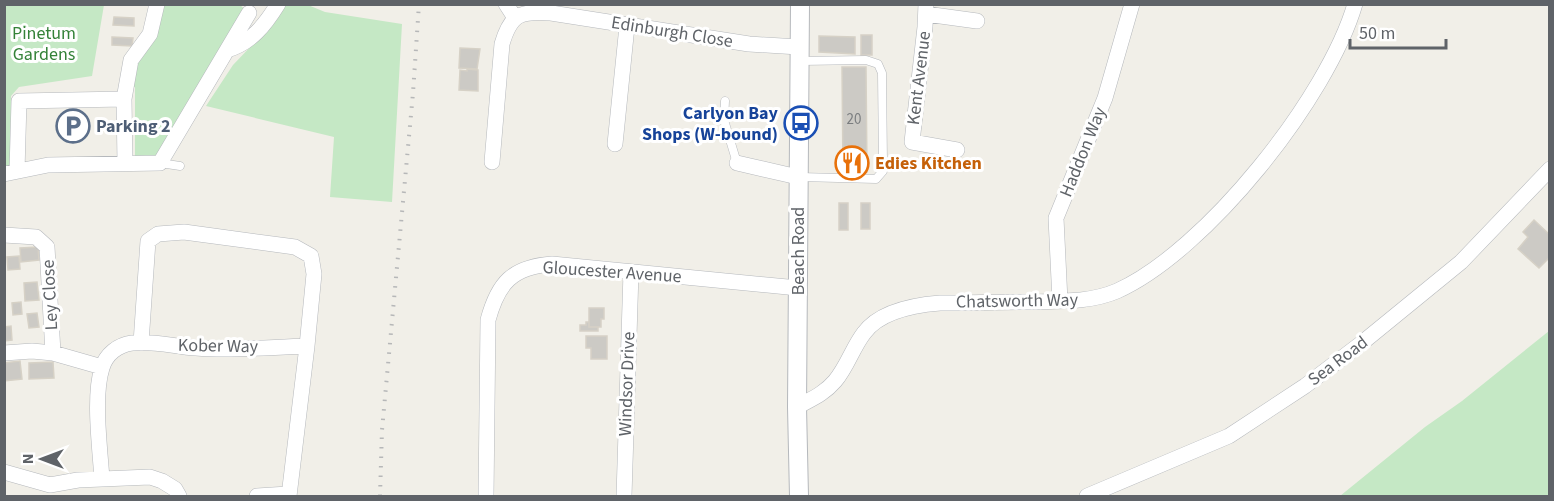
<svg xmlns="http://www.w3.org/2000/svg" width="1554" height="501" font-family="'Source Sans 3',sans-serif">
<rect width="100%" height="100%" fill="#f1efe8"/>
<path fill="#c5e8c5" d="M5 5H104L92 76 19 87 11 96 10 172 5 174Z
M157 5H240L249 13 160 163H135V87H127Z
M284 5H308L325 12 402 24 392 202 330 197 334 137 206 106 233 65 255 42Z
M1549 331V496H1340L1425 427 1462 401Z"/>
<path fill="#cccac5" stroke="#d6d1c6" stroke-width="1.5" d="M114 17 134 18V26L113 25Z
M861 35H872V55H861Z
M819 36 855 37V54L819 52Z
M112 37 133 38 132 46 112 45Z
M460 48 480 49 477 69 459 68Z
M842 67H866L867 172H843Z
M467 69 478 70V91L459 90 460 70 467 71Z
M839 203H848V230H839Z
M861 203H870V229H861Z
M1534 220 1550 235V257L1539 268 1518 249 1528 237 1523 232Z
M38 247 39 260 21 262 20 248Z
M19 256 20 269 8 270 7 257Z
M37 282 39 300 25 301 24 283Z
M21 302 22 314 13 315 12 303Z
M589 308H604V319H601V327H589Z
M37 313 39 327 29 328 27 314Z
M586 322H589V327H598V331H580V325H586Z
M11 326 12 340 4 341V327Z
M586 336H607V359H591V348H586Z
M20 361 22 379 4 381V363Z
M53 362 54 378 29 379V363Z"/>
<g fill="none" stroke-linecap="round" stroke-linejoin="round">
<defs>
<path id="service" d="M725 101 724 120 737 163
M160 163 180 166
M800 177 876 179 883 171V164L882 73 878 64 866 60 801 61"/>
<path id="minor" d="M506 4 515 18
M926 4 925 27 912 142 957 150
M926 14 977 21
M227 50C251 43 265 25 278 4
M124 99 125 163
M615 144 627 26
M492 162 502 44C511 13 521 11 551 13L749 44 799 47
M737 163 798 177
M17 171 19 101 124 99 131 60 150 34 157 4
M4 174 48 165 160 163 249 13
M4 235 36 237 47 247 53 353
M1060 301 1056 218 1105 98 1132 4
M141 343 148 241 158 234 184 232 295 247 311 256 314 274 307 346
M4 353 32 351 53 353 102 367
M797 407C811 399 824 394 835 381 847 367 853 347 864 333 880 311 915 305 940 303 969 303 998 302 1027 302 1057 301 1089 303 1117 291 1206 251 1328 97 1355 4
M4 472 50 485 78 480 150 477 162 481 175 489 179 496
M102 479C100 449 93 396 102 368 106 354 118 345 132 343 153 340 176 347 196 348 233 351 271 347 307 346L289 496
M257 496 288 494
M486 496 488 320C498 283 512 267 552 264L798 288
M624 496 631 272
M1087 496 1229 436 1305 386 1363 342 1461 262 1550 169"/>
<path id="tertiary" d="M799 496 797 407 800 4"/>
</defs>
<use href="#service" stroke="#b5b8bc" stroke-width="9"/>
<use href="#minor" stroke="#b5b8bc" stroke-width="16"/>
<use href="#tertiary" stroke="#b5b8bc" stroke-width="20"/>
<use href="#service" stroke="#fff" stroke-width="8"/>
<use href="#minor" stroke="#fff" stroke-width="15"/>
<use href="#tertiary" stroke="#fff" stroke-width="18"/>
<path stroke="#b6b7b8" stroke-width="4" stroke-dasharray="1.5 8" stroke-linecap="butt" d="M380 496 382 430 413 93 419 4"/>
</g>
<defs>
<symbol id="bus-ring" viewBox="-11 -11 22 22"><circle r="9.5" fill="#fff" stroke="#1a4fb4" stroke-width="1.5"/><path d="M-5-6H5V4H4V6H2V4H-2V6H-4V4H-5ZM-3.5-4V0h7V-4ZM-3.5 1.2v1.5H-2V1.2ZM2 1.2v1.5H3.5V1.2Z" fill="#1a4fb4"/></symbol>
<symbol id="parking-ring" viewBox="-11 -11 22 22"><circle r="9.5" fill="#fff" stroke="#5c6f8a" stroke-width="1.5"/><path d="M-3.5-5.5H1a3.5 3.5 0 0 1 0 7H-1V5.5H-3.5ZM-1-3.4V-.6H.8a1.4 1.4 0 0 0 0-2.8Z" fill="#5c6f8a"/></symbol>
<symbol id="restaurant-ring" viewBox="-11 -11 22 22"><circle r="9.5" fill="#fff" stroke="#e8710a" stroke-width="1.5"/><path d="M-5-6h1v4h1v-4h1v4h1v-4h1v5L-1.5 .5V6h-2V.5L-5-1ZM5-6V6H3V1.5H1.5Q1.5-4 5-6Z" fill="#e8710a"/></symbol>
</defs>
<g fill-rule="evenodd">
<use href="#bus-ring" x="782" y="104" width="38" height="38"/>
<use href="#parking-ring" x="54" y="107" width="38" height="38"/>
<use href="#restaurant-ring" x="833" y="144" width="38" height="38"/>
</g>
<g text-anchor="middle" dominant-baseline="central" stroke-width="6" stroke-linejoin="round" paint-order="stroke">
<g font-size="15" fill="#7a7d7f">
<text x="854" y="119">20</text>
</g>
<g font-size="18" fill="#5f6368" stroke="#fff">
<text transform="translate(672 32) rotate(9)">Edinburgh Close</text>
<text transform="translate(919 78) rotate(-83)">Kent Avenue</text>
<text transform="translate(1083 152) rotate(-68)">Haddon Way</text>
<text transform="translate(798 251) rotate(-90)">Beach Road</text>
<text transform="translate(612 272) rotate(4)">Gloucester Avenue</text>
<text transform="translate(50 295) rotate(-93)">Ley Close</text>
<text transform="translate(1017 301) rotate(-1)">Chatsworth Way</text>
<text transform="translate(218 346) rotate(1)">Kober Way</text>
<text transform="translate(1338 361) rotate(-37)">Sea Road</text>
<text transform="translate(627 384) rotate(-88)">Windsor Drive</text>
</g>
<g font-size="18" fill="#348238" stroke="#fff">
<text x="44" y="33">Pinetum<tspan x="44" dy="21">Gardens</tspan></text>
</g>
<g font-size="18" font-weight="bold" fill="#164399" stroke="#fff" text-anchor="end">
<text x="778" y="113">Carlyon Bay<tspan x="778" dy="21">Shops (W-bound)</tspan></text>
</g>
<g font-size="18" font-weight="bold" fill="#4e5e75" stroke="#fff" text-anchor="start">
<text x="96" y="126">Parking 2</text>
</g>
<g font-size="18" font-weight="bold" fill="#c56008" stroke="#fff" text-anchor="start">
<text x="875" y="163">Edies Kitchen</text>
</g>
</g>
<rect width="1554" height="501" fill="none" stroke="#5f6368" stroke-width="12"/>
<g transform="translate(42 459) rotate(270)" stroke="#ffffff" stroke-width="4.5" paint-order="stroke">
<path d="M0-4.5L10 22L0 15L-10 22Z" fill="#5f6368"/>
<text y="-9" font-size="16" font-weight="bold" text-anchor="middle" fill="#5f6368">N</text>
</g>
<path d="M1350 39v9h96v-9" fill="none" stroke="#5f6368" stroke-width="3"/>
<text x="1359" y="39" font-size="18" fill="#5f6368" stroke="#ffffff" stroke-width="4.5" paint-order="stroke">50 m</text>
</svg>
